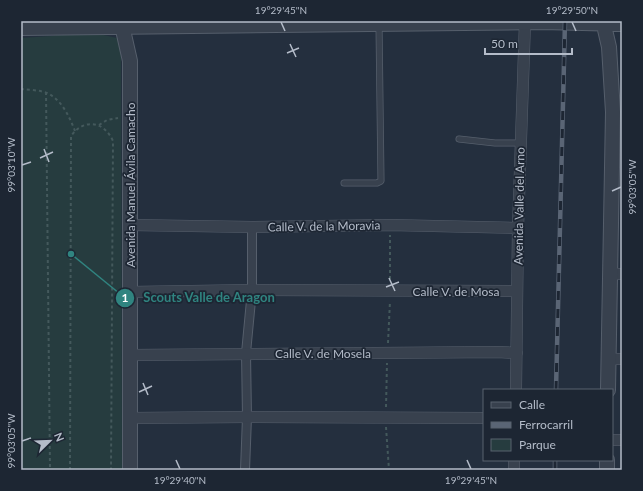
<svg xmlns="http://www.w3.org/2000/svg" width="643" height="491" font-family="Lato,sans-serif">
<rect width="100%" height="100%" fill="#242f3e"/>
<path fill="#263c3f" d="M87 31 121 39 122 470H21V38L51 36Z"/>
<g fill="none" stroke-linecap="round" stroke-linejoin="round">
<defs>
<path id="service" d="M459 139 495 143H521
M344 183H377L381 181 379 25"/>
<path id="pedestrian" d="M245 470 247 417 246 353 252 290V227"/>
<path id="minor" d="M130 225 252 227 390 225 518 228
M610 274H622
M130 292 252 290 517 291
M129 355 498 352 517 353
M609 359H622
M516 390 518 228 525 22
M129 418 247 417 484 418
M612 440H622
M514 470V460"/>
<path id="tertiary" d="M121 21 130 61V470
M603 21 609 47 613 112 608 390
M21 28 543 22 622 24
M607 470V460"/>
</defs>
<use href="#service" stroke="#565f6c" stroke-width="7"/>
<use href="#pedestrian" stroke="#565f6c" stroke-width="10"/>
<use href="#minor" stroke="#565f6c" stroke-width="12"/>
<use href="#tertiary" stroke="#565f6c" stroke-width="16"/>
<path stroke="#44595c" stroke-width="2" stroke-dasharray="3 3" stroke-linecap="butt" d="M21 89C29 90 40 90 47 93 62 100 69 116 75 131
M46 92 50 470
M99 125 107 120 118 118
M390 279V235
M388 343 390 301
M386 407 387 363
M386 427 389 470
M70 470 71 136C84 118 104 121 113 141L111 470"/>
<use href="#service" stroke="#38414e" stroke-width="5.5"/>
<use href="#pedestrian" stroke="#38414e" stroke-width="8"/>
<use href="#minor" stroke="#38414e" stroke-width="11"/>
<use href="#tertiary" stroke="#38414e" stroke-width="14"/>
<defs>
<path id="rail" d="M556 390 565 21
M555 470V460"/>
</defs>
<use href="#rail" stroke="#5a6575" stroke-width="4.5"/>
<use href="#rail" stroke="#1d2633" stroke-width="3" stroke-dasharray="9" stroke-linecap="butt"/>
</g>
<path fill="none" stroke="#b4bcc9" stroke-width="1.5" d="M281 22 285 31M572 22 576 31M290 44 296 57M287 53 299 48M44 149 49 162M40 158 53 152M22 165 31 162M612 191 621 187M389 278 395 291M386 287 399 282M143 383 148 395M139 392 152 386M22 441 31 438M176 460 180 469M467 460 471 469"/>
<g text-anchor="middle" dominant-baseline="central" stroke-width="3.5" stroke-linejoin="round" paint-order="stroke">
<g font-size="12" fill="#b4bcc9" stroke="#1d2633">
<text transform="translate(130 185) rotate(-90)">Avenida Manuel Ávila Camacho</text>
<text transform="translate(519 206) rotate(-89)">Avenida Valle del Arno</text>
<text transform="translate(324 226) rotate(-1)">Calle V. de la Moravia</text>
<text x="456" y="291">Calle V. de Mosa</text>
<text x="323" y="353">Calle V. de Mosela</text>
</g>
</g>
<path fill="none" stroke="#308480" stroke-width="1.5" d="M71 254L125 298"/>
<g fill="#308480" stroke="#1d2633" stroke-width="1.5">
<circle cx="71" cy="254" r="4"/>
<circle cx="125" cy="298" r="10"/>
</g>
<g font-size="12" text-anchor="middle" font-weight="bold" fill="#fff">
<text x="125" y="302">1</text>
</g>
<g font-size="13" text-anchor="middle" font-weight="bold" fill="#308480" stroke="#1d2633" stroke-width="3.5" stroke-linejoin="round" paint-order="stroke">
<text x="209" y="302">Scouts Valle de Aragon</text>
</g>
<rect width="643" height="491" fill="none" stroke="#1d2633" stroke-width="44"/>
<rect x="483" y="389" width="130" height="72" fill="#1d2633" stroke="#59626f"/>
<rect x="491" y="402" width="20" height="6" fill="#38414e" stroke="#59626f"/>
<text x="519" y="409" font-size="12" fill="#b4bcc9">Calle</text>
<rect x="491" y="422" width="20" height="6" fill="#5a6575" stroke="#59626f"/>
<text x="519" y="429" font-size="12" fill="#b4bcc9">Ferrocarril</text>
<rect x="491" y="439" width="20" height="12" fill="#263c3f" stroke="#59626f"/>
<text x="519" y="449" font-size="12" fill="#b4bcc9">Parque</text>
<g transform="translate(50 441) rotate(67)" stroke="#1d2633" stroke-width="3" paint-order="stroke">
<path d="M0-3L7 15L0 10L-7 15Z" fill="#b4bcc9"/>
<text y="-6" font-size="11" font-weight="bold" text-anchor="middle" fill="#b4bcc9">N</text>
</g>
<path d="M485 48v6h87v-6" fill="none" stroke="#b4bcc9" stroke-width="2"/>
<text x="491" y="48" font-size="12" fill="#b4bcc9" stroke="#1d2633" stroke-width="3" paint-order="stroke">50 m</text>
<rect x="22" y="22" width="599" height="447" fill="none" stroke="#b4bcc9" stroke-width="1.5"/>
<g font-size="10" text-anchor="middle" fill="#b4bcc9">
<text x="281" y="14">19°29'45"N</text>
<text x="572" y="14">19°29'50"N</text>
<text transform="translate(11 165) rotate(-90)" y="4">99°03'10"W</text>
<text transform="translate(632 187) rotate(-90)" y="4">99°03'05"W</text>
<text transform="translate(11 441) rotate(-90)" y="4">99°03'05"W</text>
<text x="180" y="484">19°29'40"N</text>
<text x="471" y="484">19°29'45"N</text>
</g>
</svg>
